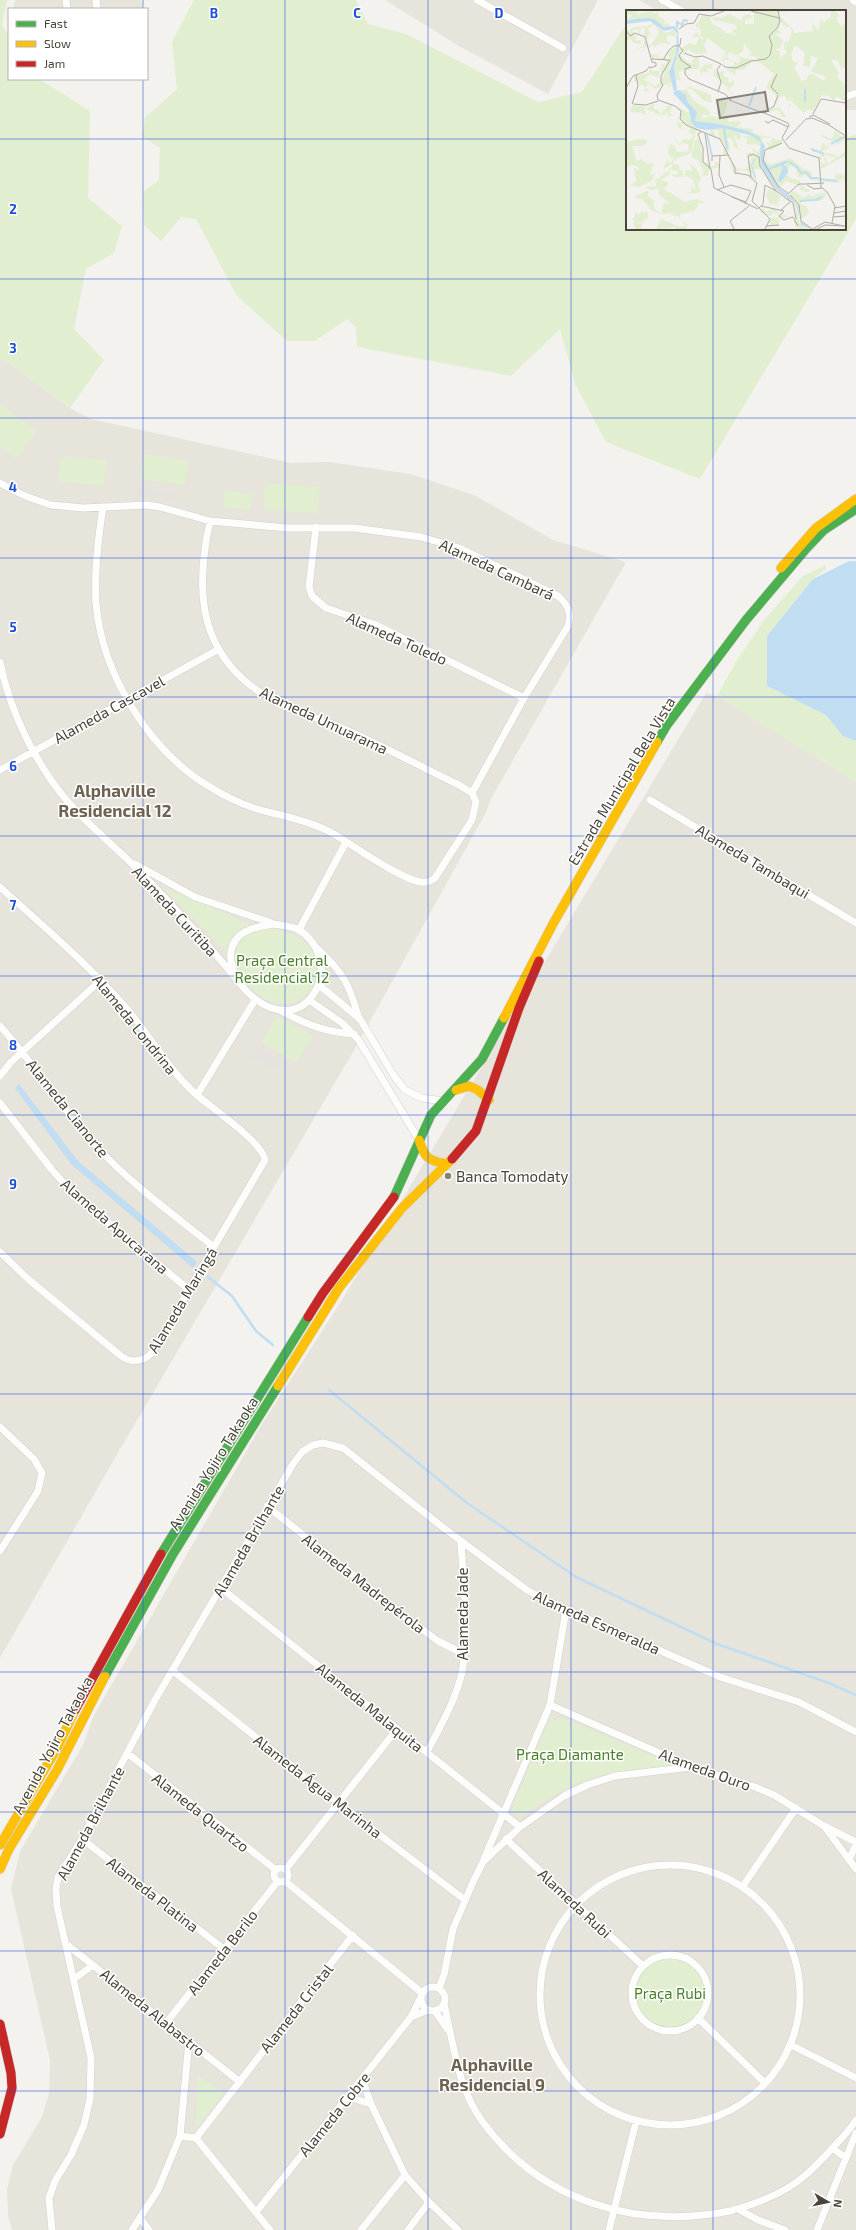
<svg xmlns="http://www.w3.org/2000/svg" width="856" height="2230" font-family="'Exo 2',sans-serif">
<rect width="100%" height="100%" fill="#f4f2ee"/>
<path fill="#e7e4dc" d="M15 0H141L142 5V9H13Z
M385 0H598L548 94 459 46Z
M639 0H856V110H845V11H658Z
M0 359 8 362 70 408 91 419 291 463 329 462 411 474 474 495 553 540 626 562 492 797 484 816 353 1052 119 1451 0 1658Z
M706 693 717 696 856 782V2230H12L8 2216 7 2189 13 2165 42 2117 49 2093 50 2060 11 1889 20 1851 83 1745 93 1717 262 1424 342 1300Z"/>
<path fill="#e1eecf" d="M0 0H7L2 25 9 35V79H39L90 111 88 198 122 226 114 253 86 269 74 329 104 360 70 408 8 362 0 359Z
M194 0H356L368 24 406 34 538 102 582 92 627 23V229H845V139L856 134V219L700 479 606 442 575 384 560 329 511 376 357 347 356 327 347 319 315 341H287L237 296 196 219 181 217 161 241 144 225 143 192 159 180 160 148 142 137 145 118 177 89 172 42Z
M0 404 37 431 16 459 0 446Z
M144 454 189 461 185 485 141 479Z
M61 457 107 460 104 485 58 482Z
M265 483 320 487 318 513 265 509Z
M225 490 253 494 250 510 223 507Z
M826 565V569L813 579 767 636V686L826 715 843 736 856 741V782L717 696 737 660 765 619 803 576Z
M161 886 248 924 236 933 225 951Z
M269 928C295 931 321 946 317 975 316 986 310 993 301 999 258 1024 195 938 269 928Z
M278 1016 313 1036 296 1063 261 1042Z
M563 1718 675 1765C646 1769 616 1770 588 1779 564 1787 542 1803 521 1817L511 1810 549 1721Z
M634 1993a36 36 0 1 1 72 0a36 36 0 1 1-72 0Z
M197 2075 224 2093 196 2129Z"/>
<path fill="#e6e3df" d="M140 487 179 493 177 501 139 495Z
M256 1045 281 1061 274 1071 249 1056Z"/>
<path fill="#c0ddf1" d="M849 561H856V741L843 736 826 715 767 686V636L813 579Z
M19 1084 78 1161 197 1262 193 1268 71 1164 15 1088Z"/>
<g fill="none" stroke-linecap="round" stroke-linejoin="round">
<path stroke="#c0ddf1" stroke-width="2.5" d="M208 1277 232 1296 256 1331 273 1345
M329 1390 467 1503 576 1577 717 1644 829 1683 856 1695"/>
<defs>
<path id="street" d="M66 0 67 9
M96 0 97 9
M477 0 563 48
M662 0 682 11
M853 0 856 2
M845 97 856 93
M0 483 25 496 51 505 84 508 146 505 160 507 210 521 288 528H354L421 537 459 548 558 596C568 605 572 613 568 626L524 698 472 793 476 802 472 820 435 878C431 881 426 883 421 882 400 879 354 846 334 834 309 820 281 816 254 808 239 803 223 795 210 787 149 751 102 674 96 603 94 571 98 539 103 507
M210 521C194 593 199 657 269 698 291 710 316 717 339 727 380 744 419 766 459 785L472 793
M316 527 309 587 312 596 326 608 374 624 524 698
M0 662C10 712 36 765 69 803 87 823 107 840 126 858 166 897 203 939 239 982
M0 770 219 649
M650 800 856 923
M135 864 195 897 272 923
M0 887C44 927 88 964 127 1009 151 1037 169 1071 198 1096 212 1108 263 1143 265 1160L151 1354C142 1362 131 1363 121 1356L28 1279 0 1252
M273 924C282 925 289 926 297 929 317 939 327 966 318 986 289 1050 204 972 239 936 248 928 262 926 273 924Z
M299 930 346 842
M318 949C344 973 350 986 359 1019
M319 985 360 1019 394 1076 405 1090 422 1098 444 1101
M309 1000 342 1023 358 1039 419 1140
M281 1011C306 1024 324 1032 354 1034
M0 1026C35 1064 61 1108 97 1147 131 1184 174 1215 214 1247
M0 1076 11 1062 101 980
M197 1095 255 1000
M0 1103 52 1170 73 1193 188 1289
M0 1427 34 1459 42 1473 38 1491 0 1551
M267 1506 407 1618 438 1641 464 1654
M221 1588 520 1827
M172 1670 338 1803 465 1900
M550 1705 691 1767 755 1787 774 1795 824 1826 856 1842
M427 1752C440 1727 456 1700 462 1672 470 1629 463 1583 461 1541
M127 1753 276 1870
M824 1826 856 1869
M82 1839 224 1949
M506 1839 643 1966
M484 1859 550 1705 566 1610
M849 1860 856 1844
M540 1995a130 130 0 1 1 260 0a130 130 0 1 1-260 0Z
M274 1875a7 7 0 1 1 14 0a7 7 0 1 1-14 0Z
M286 1869 397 1729
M285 1881 422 1993
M743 1886 796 1808
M65 1943 240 2082
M632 1993a38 38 0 1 1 76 0a38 38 0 1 1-76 0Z
M74 1979 93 1965
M421 1999a12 12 0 1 1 24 0a12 12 0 1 1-24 0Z
M439 1988 444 1975 453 1929 473 1882 483 1862 520 1827 564 1796 587 1785 615 1776 691 1767
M444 2004C454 2045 457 2086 482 2121 540 2201 635 2230 730 2211 757 2204 787 2192 808 2173 815 2167 821 2160 827 2154 838 2142 848 2133 856 2120
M435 2011 448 2030
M411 2017 428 2010
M698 2018 765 2083
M166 2023 278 1881
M791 2045 856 2078
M362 2079 371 2104 405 2175 429 2202 458 2230
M348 2097 371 2104
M180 2136 196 2138 353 1935
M196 2138 270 2230
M832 2148 846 2158
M738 2209 758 2220 785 2230
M256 2212 411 2017 421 1997
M141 2219 149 2230
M52 2230 49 2198 55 2181 71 2155 84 2125 90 2099 91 2058 57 1906 56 1889 58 1877 82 1839 155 1700 293 1464 302 1452 313 1445 323 1443 343 1448 445 1529 527 1590 545 1600 720 1677 799 1702 856 1732
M132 2230 158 2190 180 2136 189 2041
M361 2230 405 2175
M408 2230 429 2202
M609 2230 636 2122
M817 2230 856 2133"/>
<path id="fast" d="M657 742 667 725 746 620 805 550 824 530 856 509
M394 1197 431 1115 482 1059 504 1018
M161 1554 308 1317
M105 1676 173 1554 278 1386"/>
<path id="slow" d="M781 568 816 528 856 499
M504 1018 554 922 657 742
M456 1090 469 1086 478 1090 489 1100
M419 1140C425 1158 427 1160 446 1164
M278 1386 339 1288 402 1208 452 1159
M0 1845 56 1750 75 1710
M0 1869 9 1849 57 1770 105 1676"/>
<path id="jam" d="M452 1159 476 1131 519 1008 539 961
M308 1317 323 1293 394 1197
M75 1710 161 1554
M0 2024 11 2073 12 2088 0 2134"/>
</defs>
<use href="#street" stroke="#d2d0cb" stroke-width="8"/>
<use href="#fast" stroke="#d3cfc5" stroke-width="10"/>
<use href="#slow" stroke="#d3cfc5" stroke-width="10"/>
<use href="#jam" stroke="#d3cfc5" stroke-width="10"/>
<use href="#street" stroke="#fdfdfc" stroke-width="7"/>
<use href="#fast" stroke="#4caf50" stroke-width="9"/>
<use href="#slow" stroke="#ffc107" stroke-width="9"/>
<use href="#jam" stroke="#c62828" stroke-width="9"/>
</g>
<path fill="none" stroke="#1d4ed8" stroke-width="1" stroke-opacity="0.55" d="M143 0V9M285 0V2230M428 0V2230M571 0V2230M713 0V11M143 79V2230M0 139H627M845 139H856M713 229V2230M0 279H856M0 418H856M0 558H856M0 697H856M0 836H856M0 976H856M0 1115H856M0 1254H856M0 1394H856M0 1533H856M0 1672H856M0 1812H856M0 1951H856M0 2091H856"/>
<circle fill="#868178" stroke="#fff" stroke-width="1.5" cx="448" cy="1176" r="4"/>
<g text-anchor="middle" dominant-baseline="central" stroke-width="3" stroke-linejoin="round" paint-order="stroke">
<g font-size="15" fill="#4b4439" stroke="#fff">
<text transform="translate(497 569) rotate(25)">Alameda Cambará</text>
<text transform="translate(397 638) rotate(24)">Alameda Toledo</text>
<text transform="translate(109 709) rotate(-29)">Alameda Cascavel</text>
<text transform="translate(324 720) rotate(25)">Alameda Umuarama</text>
<text transform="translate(621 781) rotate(-59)">Estrada Municipal Bela Vista</text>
<text transform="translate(753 861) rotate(31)">Alameda Tambaqui</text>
<text transform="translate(175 911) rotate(47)">Alameda Curitiba</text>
<text transform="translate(135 1024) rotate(51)">Alameda Londrina</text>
<text transform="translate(68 1108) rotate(51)">Alameda Cianorte</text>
<text transform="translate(115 1226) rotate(41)">Alameda Apucarana</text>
<text transform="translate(182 1300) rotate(-59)">Alameda Maringá</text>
<text transform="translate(213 1463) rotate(-58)">Avenida Yojiro Takaoka</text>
<text transform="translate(248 1541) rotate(-60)">Alameda Brilhante</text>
<text transform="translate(364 1583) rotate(38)">Alameda Madrepérola</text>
<text transform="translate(462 1614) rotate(-90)">Alameda Jade</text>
<text transform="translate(597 1622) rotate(24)">Alameda Esmeralda</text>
<text transform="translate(370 1707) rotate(39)">Alameda Malaquita</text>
<text transform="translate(52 1745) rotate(-62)">Avenida Yojiro Takaoka</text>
<text transform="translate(705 1769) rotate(20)">Alameda Ouro</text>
<text transform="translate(318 1786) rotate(38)">Alameda Água Marinha</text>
<text transform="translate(201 1812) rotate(38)">Alameda Quartzo</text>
<text transform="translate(90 1823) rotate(-62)">Alameda Brilhante</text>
<text transform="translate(153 1894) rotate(38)">Alameda Platina</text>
<text transform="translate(575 1903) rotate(43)">Alameda Rubi</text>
<text transform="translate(222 1952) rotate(-52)">Alameda Berilo</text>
<text transform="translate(296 2008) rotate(-52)">Alameda Cristal</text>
<text transform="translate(153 2012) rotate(39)">Alameda Alabastro</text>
<text transform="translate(334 2114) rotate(-51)">Alameda Cobre</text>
</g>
<g font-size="15" fill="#4a7f2a" stroke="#fff">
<text x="282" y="960">Praça Central<tspan x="282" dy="17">Residencial 12</tspan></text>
<text x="570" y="1754">Praça Diamante</text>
<text x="670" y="1993">Praça Rubi</text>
</g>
<g font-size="15" fill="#4b4439" stroke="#fff" text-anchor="start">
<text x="456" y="1176">Banca Tomodaty</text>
</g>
<g font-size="17" font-weight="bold" fill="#6e6250" stroke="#fff">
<text x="115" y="790">Alphaville<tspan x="115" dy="20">Residencial 12</tspan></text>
<text x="492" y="2064">Alphaville<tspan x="492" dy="20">Residencial 9</tspan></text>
</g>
</g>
<g transform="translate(626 10)">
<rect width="220" height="220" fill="#f4f2ee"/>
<path d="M0 1H11L10 4 26 1 28 4 33 1 32 6 39 10 38 14 43 13 44 18 37 16 27 9H0L1 6 3 8 6 5 0 4ZM128 1H164L150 3 168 20V23L187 21 186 12 192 20 195 9 198 12 205 7V1H209L214 6 210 8 213 14 215 16 220 13V57L215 59 213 52 207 49 206 52 213 63 211 67 218 74 220 91 211 87 207 91 203 86 196 85 187 101 183 99 178 103 163 89 161 92 165 95 164 98 159 86 152 87 140 77 148 64 133 52H126L118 59 110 60 109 65 100 59 109 55 106 50V45L107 51 112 53 115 50 110 46 132 51 131 47 122 45 125 42 118 34 117 41 111 45 101 42 103 45 101 48 104 49 102 51 99 48 98 52 95 50 99 46 101 48V45H97L100 42 81 28 78 36 82 43 70 44 63 40 53 43 62 53 67 54 66 50 72 47 74 60 80 53 81 55 87 53 85 59H81L82 63 76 61 75 65 73 59 57 60 52 62 55 71 50 69 48 56 54 39 64 33 70 35 73 27H66L71 22 75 29H78L74 26 75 19 69 16 77 5 83 6 87 15 93 17 100 23 111 25 107 22V19H111L110 15 88 10 86 7 95 8 104 4 115 11 117 6 123 4 127 7 119 10V14H128ZM154 11 158 16 164 17 166 20 163 32 159 31 158 39 161 42 154 49V42L149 39H153L156 33 157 30 149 24 155 23 152 20ZM169 35 179 43 177 56 184 57 185 46 192 48 185 62 199 66 200 69 196 70 187 64 182 65 181 69 176 71 168 58 172 53 167 51 165 45ZM29 14 39 23 49 20 51 31 48 26 42 25 40 29 45 34 34 33 29 37 26 35 24 38 21 36 5 42 17 36 19 30 24 36 32 25V19L29 15 22 18 24 23 21 30 18 25 19 18H15L14 23H11L13 19 7 20 8 25 10 24V31L15 30V34L8 33 4 29 0 31 1 26 4 27 0 18 4 24V19L9 17 19 16 20 19 22 15ZM50 37V44L43 58 46 77 42 70 45 78 40 74 29 79 23 74 20 77 24 81H17L20 77 12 73 13 70 8 72V66L23 63 24 58 26 61H36L33 59 35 57 38 61 35 55 39 53 38 58 42 52 29 47 27 49 24 44 31 45 34 41 32 47 44 50 43 45 41 47 43 41ZM39 61 35 72 29 76 18 70 24 64 33 68V63ZM88 59 90 62 98 61V67H102L103 74 107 69 108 75 102 79 108 84 106 91 108 85 100 79H102V74L101 77 87 65ZM63 76 85 85 86 93 77 90 66 79H61ZM52 80H61L67 90 83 100 84 105H76V109L84 106 94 108 101 105 103 112 114 111 115 114 110 117 127 119 126 122 133 125 145 127 152 130H156L157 133 146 140 141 141 146 139H140L142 135 138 131 145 134 144 131 147 130 145 128 136 127 137 131 122 121 94 114 69 111 71 102ZM156 87 151 91V95L161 107H156L152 100 142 102 148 97 152 98 150 93 151 89ZM91 88 102 92 98 105 90 104 94 97ZM28 93V99H32L34 104 43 95 46 96 44 103 47 105 41 107 43 101 39 105 31 104 20 99ZM7 95 18 96 20 105 12 102 7 103 4 100ZM50 96 63 103 61 97 65 104 62 107H64L70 119 82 123 70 121 65 143 48 150 47 154 53 155 54 160 57 161V167H48L45 163 50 165 53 162 44 159V164L35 170 43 173 38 179 59 192 71 189 80 193H71L72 196 68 201 54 204V209L61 214 60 219H49L51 217 30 219 35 209 54 217 60 216 52 206 44 205 49 203 36 204 37 194 43 193 33 185 32 179 25 180 19 177 30 176 29 169 34 168 35 165 37 166 38 163 42 162 44 158 47 157 45 154 37 160 39 153 42 150 44 153 48 148 43 146 41 135 44 139V134L47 135 52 142 63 141 62 134 56 133 54 136 47 128 54 134 58 129 65 130 67 125 62 122 66 117 70 121 66 116 56 114 55 120 51 116V112L55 113V102ZM90 117 112 122 116 126 113 131 107 124 113 139 108 137 106 129 101 128 104 137 102 144H103L105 153 110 156 108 162 111 165H129L121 161 113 160 111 163 109 161 111 158 119 160 121 156 124 158 121 153 126 152 123 144 122 145 119 144 124 142 131 146V142L129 143 124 137 132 142 134 138 133 135 120 134 122 129 117 126H127L135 132 136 157 152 181 168 191 171 197 173 212 181 219 171 218 168 213 170 200 167 191 163 192 161 190H160L153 191 150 196 147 193 142 196 144 193 140 186 142 181 139 179 149 181 154 187V191L162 188 150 180 144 170 145 177 136 159H128L130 172 128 167 126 170 121 165H108L102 145H98L97 142 100 135 93 128 92 123 95 121 87 120 91 128 83 125 85 119ZM209 120 216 127 220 122V128L213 134 196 127V125L206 129ZM12 129 21 130V133L16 136H6L10 149 12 151 15 149 22 154 28 153 24 165 29 163 27 170 13 177 4 175 10 172 8 158 13 160V158L8 155 0 157V132ZM74 129 77 155 80 152 85 156 89 155V152L93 153V158H84L81 166 75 165 78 162 72 150 65 147 69 130ZM197 132 200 137 205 133 202 138 196 141 197 143 207 144 212 147 220 141V145L195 159V152L199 155 198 148 200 146 201 154 210 148 200 145 195 147 197 148 195 150 192 146 197 145 195 143 184 141H194ZM140 143 141 153 147 154 164 148 178 159 185 161 186 167 210 171 209 164H215L217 166 220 163 219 172 217 168 211 173 185 170 179 165 172 168 171 160 165 155 161 165 166 169 174 170V175L184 180 182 182 173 180 174 178 171 175 160 171 154 177 139 154ZM63 153 69 157 75 167 74 172 71 173 75 180 71 183H60L65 182V174L67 179 70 178 66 169 59 166V160L67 161ZM22 181V187L28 190V198L35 204 25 200 16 189 10 188 9 186ZM168 181 176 187 183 185 189 187V184L196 183H200L199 187 201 186 194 191H176L174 193 181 197 183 203 175 209 174 199 164 184ZM136 197 140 202 148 198 154 205 157 203 160 206H167L153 208V215H144V209L153 207 152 204 146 202V205L142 206 134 202ZM16 200 17 203 20 201 22 203V209L17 210V213L10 212 16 214 15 219H10L7 214 9 212 5 208H9V202L13 205Z" fill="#e1eecf" fill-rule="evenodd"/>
<path d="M22 8 28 9 38 17 48 16 52 20 53 40 48 56 51 79 48 82 43 62 50 44 51 23 47 19 38 21 24 11 0 14V10ZM52 80 60 85 61 91 71 102 69 111 94 114 126 122H123L133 127 139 136 137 148 154 179 164 186 172 196 174 211 185 219 175 215 170 194 152 181 136 157 134 148 129 149 126 156 130 166V171L125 156 128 149 134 148 135 132 126 126 97 118 80 120 70 118 65 111 63 100 47 83ZM159 151H164L157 155 160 156 162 162 155 172 152 170 157 157 154 156 143 160 142 158Z" fill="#c0ddf1"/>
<path fill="none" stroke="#c0ddf1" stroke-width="2" d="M51 18V12L56 15 58 10 62 11M179 92V79M123 96 130 77M98 118 101 139M81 125 86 146M205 134 218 127M185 139 198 144M163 152 171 157 175 163 180 162 185 168H193M195 169 211 171M174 191 190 190 196 187"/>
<path fill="none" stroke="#b0aca6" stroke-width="1" d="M125 1 153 8M53 19 60 14 68 13 73 4 85 6 98 1M0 20 4 26 9 23 19 27 26 52 30 53V56L24 58M53 36 57 41 53 45 55 50 65 57 59 59M58 43 69 47 77 46 95 54M26 49 44 50 35 66V72M37 50 43 40 48 36 54 35 55 28M96 54 99 57 110 58 125 51 140 49 144 45 146 35 143 26 152 17 154 10 152 1M59 59V64L63 69 99 84 105 90M151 64 145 77 152 84M35 72 37 75 31 85 32 90 49 96 55 101 54 109 60 115 94 129 109 158V163L122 165 131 173 126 191 144 209 139 219M0 78 7 66 20 61 24 56M92 82 95 72 91 60 95 54M103 90 137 103M6 94 12 76 10 65M7 94 20 95 32 91M136 102 162 113 163 117M138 103 148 96 152 85M187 104 195 89 220 93M183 107 187 105 204 114M139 111 142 113 147 110 162 117 156 128 163 138 193 148 195 177 201 182 209 196 206 213M75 122 72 124 77 138V152L85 159 88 178 132 199M79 123 84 159M160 130 180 109 186 108 203 115 218 125M156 133 139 140 137 151 152 176 163 184M94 146 93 165 98 177M86 151V146L102 145M125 167 122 146 127 144 133 147 134 156 150 181 167 193 170 209M180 174 198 173M181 175 188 179 196 178M91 180 105 175 125 181 119 194M163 183 173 174H180M164 185 173 195 175 211 186 219M106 187 120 192M135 196 158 201 153 206M133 198 137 194 139 175 150 181M208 198 220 196M155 200 164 192M208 203 220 201M153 206 158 210 167 207 172 216M207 207 220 206M141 216 153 215M108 219 104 211 123 196M187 219 199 212 218 216M191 219 199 215 220 216"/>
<path fill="#868178" fill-opacity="0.15" stroke="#868178" stroke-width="2" d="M139 82 142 101 94 108 91 90Z"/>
<rect width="220" height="220" fill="none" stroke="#4b4439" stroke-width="2"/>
</g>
<g font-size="13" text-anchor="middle" font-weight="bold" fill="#1d4ed8" stroke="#fff" stroke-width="3" stroke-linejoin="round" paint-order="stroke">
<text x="214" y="18">B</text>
<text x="357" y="18">C</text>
<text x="499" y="18">D</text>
<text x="13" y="214">2</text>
<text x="13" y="353">3</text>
<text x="13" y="492">4</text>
<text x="13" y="632">5</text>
<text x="13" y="771">6</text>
<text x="13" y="910">7</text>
<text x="13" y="1050">8</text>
<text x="13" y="1189">9</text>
</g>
<rect x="8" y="8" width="140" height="72" fill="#ffffff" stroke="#b7b4b0"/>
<rect x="16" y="21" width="20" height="6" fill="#4caf50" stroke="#b7b4b0"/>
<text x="44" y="28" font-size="12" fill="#4b4439">Fast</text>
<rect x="16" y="41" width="20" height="6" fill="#ffc107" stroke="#b7b4b0"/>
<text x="44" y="48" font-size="12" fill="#4b4439">Slow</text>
<rect x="16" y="61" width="20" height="6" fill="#c62828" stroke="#b7b4b0"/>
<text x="44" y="68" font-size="12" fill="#4b4439">Jam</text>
<g transform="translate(828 2202) rotate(99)" stroke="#ffffff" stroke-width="3" paint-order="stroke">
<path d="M0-3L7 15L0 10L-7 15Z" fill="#4b4439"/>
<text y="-6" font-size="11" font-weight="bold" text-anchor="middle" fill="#4b4439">N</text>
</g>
</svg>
